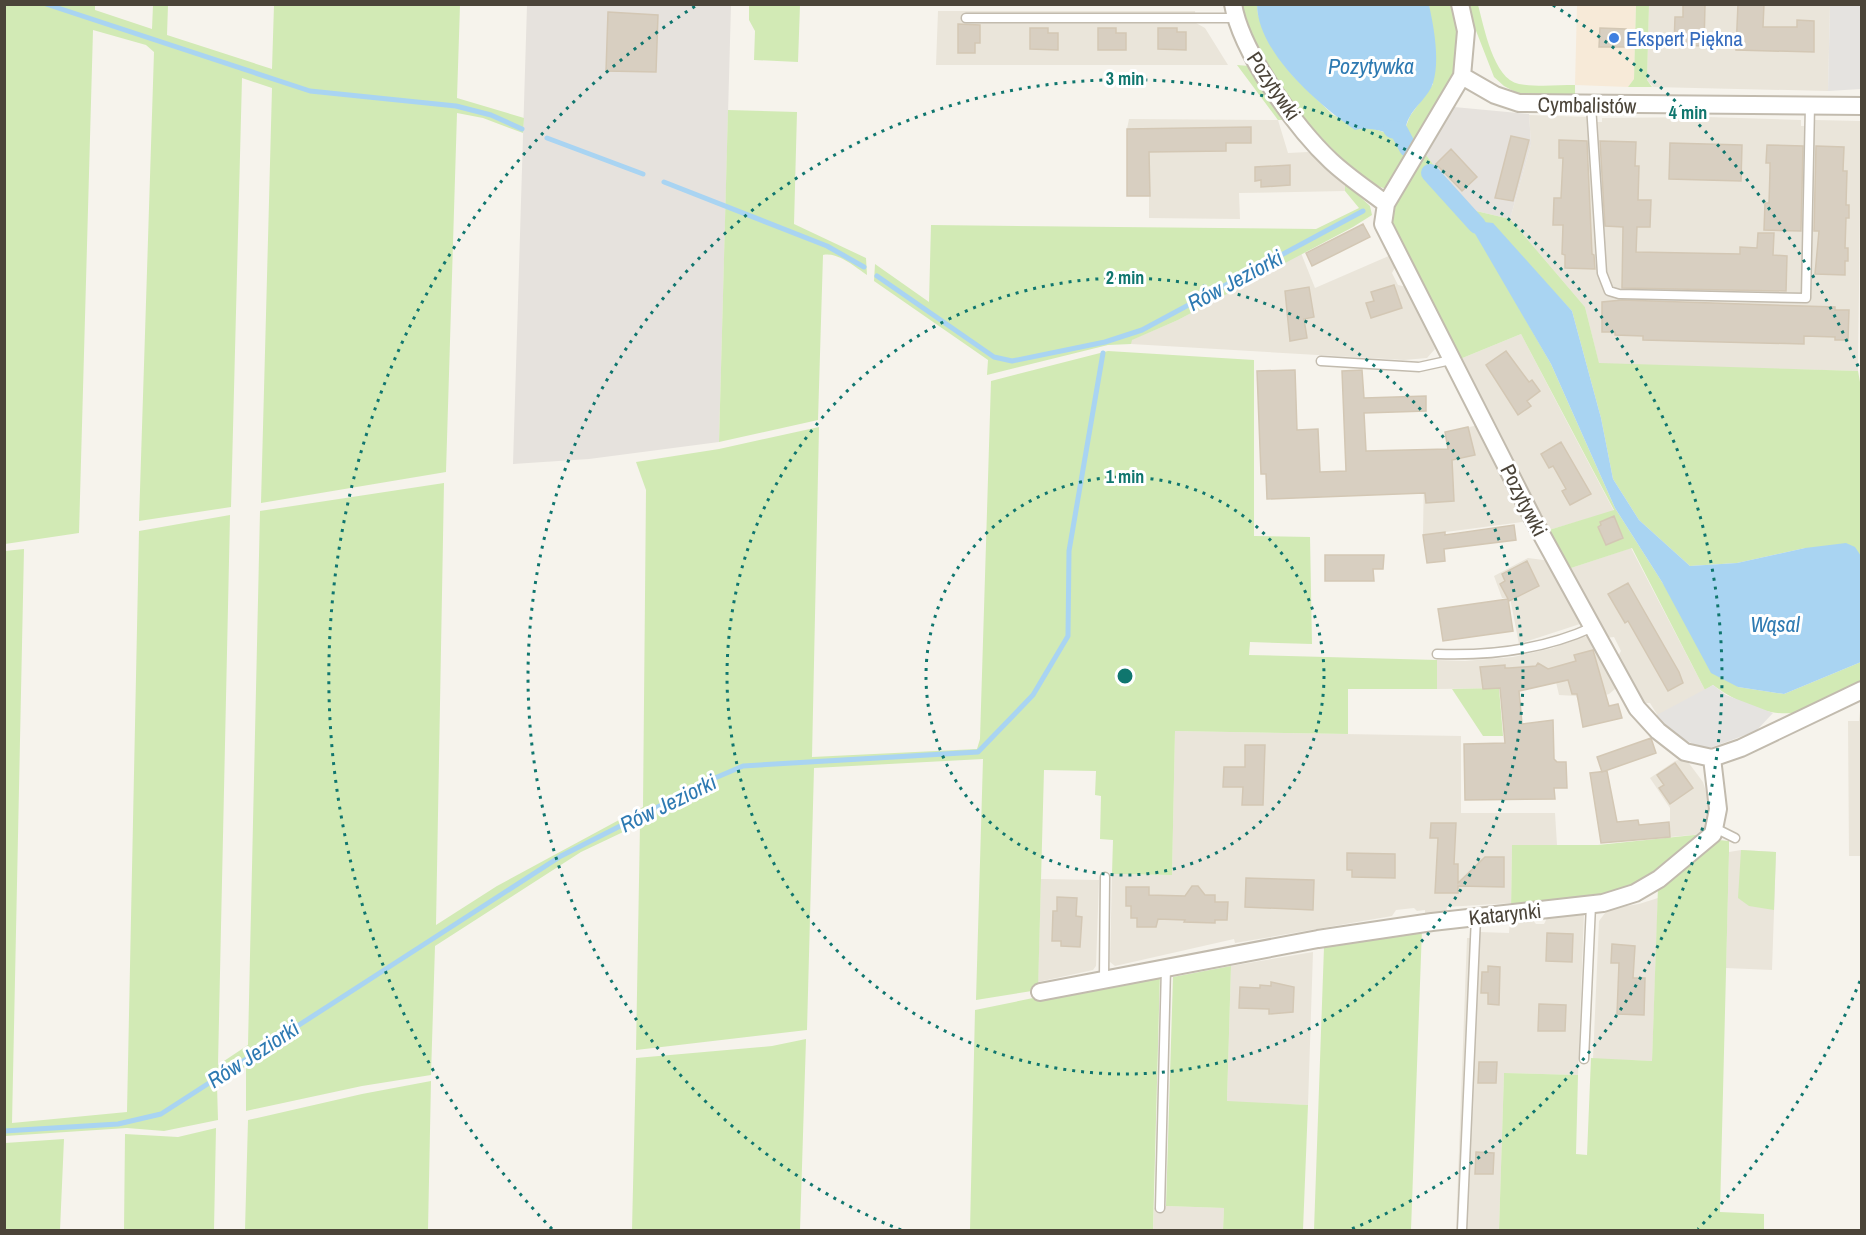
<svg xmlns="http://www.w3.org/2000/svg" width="1866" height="1235" font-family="'Archivo Narrow',sans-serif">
<rect width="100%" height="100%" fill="#f6f3ec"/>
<path fill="#eae5da" d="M1649 5H1830L1828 91 1653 87 1647 80Z
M938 11H1195L1196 23 1205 28 1228 65H936Z
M1529 115 1588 117V122H1602V118L1706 117 1801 120V126H1815V120L1861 121 1858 371 1599 364 1585 307 1510 219 1531 144Z
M1129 119 1278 120 1288 153 1308 152 1345 183V191L1239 193 1240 219 1149 218V196H1127V129Z
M1301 253 1315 288 1391 255 1396 266 1392 273 1398 285 1407 287 1435 349 1427 358 1404 360 1131 344V340L1178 320Z
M1521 334 1567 422 1614 511 1549 530 1460 359Z
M1479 425 1529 521 1423 535 1424 472H1433V449H1448L1445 432Z
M1631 548 1705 690 1658 716 1650 703H1642L1617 658 1621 651 1614 637 1606 638 1568 569Z
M1528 558 1551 561 1583 623 1519 644 1510 598H1502L1494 576Z
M1583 636 1591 638 1616 683 1615 689 1609 694 1579 703 1576 696 1559 695 1556 682 1520 688 1437 689V660L1465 661 1513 657 1553 648Z
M1861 701H1862L1861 856H1849L1848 721H1859Z
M1175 731 1461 736V813H1555L1557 845H1512L1511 903 1447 907 1446 915 1425 917V910L1417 911 1414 908 1396 910 1392 916 1235 943 1234 939 1115 966 1110 962 1112 874 1172 875Z
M1685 758 1703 782 1708 798V815L1704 834 1670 837V808L1650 778 1675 761Z
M1741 850 1776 852 1772 970 1726 968 1729 852Z
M1041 879 1099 880 1096 966 1093 970 1038 982Z
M1658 898 1652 1061 1593 1059 1599 921 1608 909 1639 904Z
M1584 914 1578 1075 1504 1073 1499 1230H1456L1467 938H1479L1480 932 1509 933 1510 919 1530 917 1536 924H1544L1547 918Z
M1313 952 1308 1105 1227 1102 1231 966Z
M1166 1206 1224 1208 1223 1230H1153L1154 1208Z"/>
<path fill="#f7ead8" d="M1577 5H1636L1634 79 1628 87 1575 85Z"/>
<path fill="#e6e2dd" d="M527 5H731L719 442 589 459 513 464Z
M1454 107 1529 114 1531 144 1510 219 1476 211 1446 181 1426 155Z"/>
<path fill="#d2eab5" d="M4 5H95V10L152 29 153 5H168L167 35 272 69 274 5H460L457 98 524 118 523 133 483 118 457 113 446 472 261 503 272 88 242 78 231 507 139 521 154 52 146 45 93 30 79 533 5 544Z
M749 5H800L798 62 754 60 755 31 749 20Z
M1238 5H1257L1258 15 1277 55 1293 76 1333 115 1398 137 1403 134 1410 116 1433 84 1429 5H1451L1460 46 1453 75 1388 189C1357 187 1273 85 1258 56 1249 40 1244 21 1238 5Z
M1466 5H1478C1484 26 1493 79 1519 84 1537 87 1558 85 1575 85V97L1521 95 1504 86 1494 77Z
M1636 5H1649L1647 80 1652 87H1628L1634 79Z
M1237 65 1249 66 1289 120H1278Z
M728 110 797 112 794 224 866 258 867 275C855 267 838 252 823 255L818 420 719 442Z
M1426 155 1446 181 1476 211 1510 219 1585 307 1599 363 1858 371 1862 393 1861 556 1805 548 1737 563 1690 566 1639 520 1613 479 1601 418 1572 311 1542 279 1474 229 1551 364 1615 508 1662 582 1738 687 1784 694 1861 662V683C1845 691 1808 711 1792 713 1766 716 1733 700 1713 685L1705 690 1632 548 1568 569 1549 530 1614 510 1521 334 1460 359 1391 224C1392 200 1412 175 1426 155Z
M1345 183 1370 206 1372 215 1353 227 1178 320 1132 340 1131 344 1108 345 987 375 988 360 874 281 875 264 929 302 931 225 1316 229 1359 208 1345 191Z
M1108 351 1254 360V536L1310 537 1312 644 1250 642 1249 655 1437 660V689H1348V734L1175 731 1172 875 1112 874 1113 840 1100 839 1101 796 1095 795 1096 771 1044 770 1038 990 976 1000 983 759 814 768 807 1030 636 1050 640 824 581 852 435 946 431 1075 362 1086 246 1111V1066L217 1085 218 1120 164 1131 127 1128 5 1136V551L24 549 12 1123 127 1112 139 531 230 515 218 1065 248 1045 260 511 444 483 436 925 497 886 643 807 646 490 636 462 719 449 819 427 812 757 977 749 980 739 991 381Z
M1499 688 1503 736H1483L1452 689Z
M1704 834 1645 881 1614 895 1511 909 1512 845H1598Z
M1719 840 1729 841V852L1720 1212 1764 1214V1230H1499L1504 1073 1578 1075 1576 1154 1587 1155 1591 1058 1652 1061 1658 887Z
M1741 850 1776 852 1774 910 1749 906 1738 898Z
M1422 929 1411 1230H1314L1324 947Z
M1231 966 1227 1101 1308 1105 1303 1230H1223L1224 1208 1166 1206 1173 977Z
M1160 972 1153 1230H970L975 1010Z
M806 1039 800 1230H632L636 1058 772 1046Z
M431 1081 428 1230H245L248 1120 362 1094Z
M216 1128 214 1230H124L125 1134 178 1137Z
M64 1139 60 1230H5V1143Z"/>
<path fill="#e5e3e0" d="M1830 5H1861V89L1828 91Z
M1713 685 1726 695 1773 713 1756 731 1710 748 1695 745 1678 736 1653 717Z"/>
<path fill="#a9d4f2" d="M1257 5H1429C1434 28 1440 60 1433 83 1429 96 1415 106 1409 118 1404 127 1406 136 1402 143 1394 132 1368 126 1355 130 1318 104 1258 53 1257 5Z
M1484 222 1493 223 1572 311 1601 418 1613 479 1639 520 1690 566 1737 563 1805 548 1846 543 1855 547 1861 556V662L1784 694 1738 687 1711 673 1662 582 1615 508 1551 364 1474 232 1477 225Z"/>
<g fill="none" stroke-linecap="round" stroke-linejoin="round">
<path stroke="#a9d4f2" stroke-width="5" d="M46 4 310 91 456 106 491 115 522 129
M547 138 643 174
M664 182 827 246 864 267
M877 276 994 357 1012 361 1105 342 1142 330 1363 211
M4 1131 118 1124 161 1114 561 856 715 778 743 766 978 752 1033 695 1068 636 1069 551 1103 353"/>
<path stroke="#a9d4f2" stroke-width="18" d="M1392 129 1399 131 1408 148
M1430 173 1477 225"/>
</g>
<path fill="#d8cfc1" stroke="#d3c7b4" stroke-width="1.5" d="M1683 4 1705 5 1704 46 1674 45 1675 17H1683Z
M1738 4H1764L1763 27H1797V20L1814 21V52L1736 50Z
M608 12 658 15 656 72 606 71Z
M958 24 980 25V43H975V53H958Z
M1030 28H1048V33H1058V50L1030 49Z
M1098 28H1116V33H1126V50H1098Z
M1158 28H1177V32H1186V50L1158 49Z
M1600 28 1626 29 1625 47H1599Z
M1251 127V143H1226V151L1149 152 1150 196H1127V129Z
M1511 136 1529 140 1513 201 1495 198Z
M1559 140 1587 141 1592 254 1594 255 1595 269 1565 268V255L1562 254 1563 225H1553L1554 198H1561L1563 158H1559Z
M1600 141 1636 142 1635 166H1639L1638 200H1651L1650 227H1637L1636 252 1740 254V247L1757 248 1758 233H1774L1773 255 1787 256 1786 291 1622 288 1623 227 1605 226Z
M1670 143 1742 145 1741 181 1669 179Z
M1767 145 1803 146 1801 231 1764 230 1765 203H1769L1770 171V163H1766Z
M1816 146 1844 147 1843 171H1847L1846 205H1849V218H1846L1845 248H1848V261H1845V275L1815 274 1819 231H1814Z
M1451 149 1477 177 1462 191 1436 164Z
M1290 165V185L1261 187V180L1255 181V167Z
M1363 224 1370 237 1312 266 1306 253Z
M1394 285 1402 308 1371 318 1366 303 1374 301 1371 292Z
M1309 287 1314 317 1304 319 1307 338 1290 341 1285 291Z
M1622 300 1835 307V310H1849L1848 340H1835V337L1804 336V344L1643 340V336L1615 335V332H1602V302Z
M1506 351 1529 382 1532 380 1540 391 1527 401 1531 406 1518 415 1486 365Z
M1295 370 1297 430 1318 429 1320 472 1346 471 1342 371 1362 370 1364 398 1426 396V411L1364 413 1366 451 1448 449 1445 432 1468 427 1475 455 1452 460 1454 501 1426 503 1425 493 1267 499 1266 474H1261L1257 371Z
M1561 442 1591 494 1570 505 1562 491 1566 489 1553 466 1549 468 1541 454Z
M1614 516 1623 538 1606 545 1598 527 1601 525 1600 522Z
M1514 525 1516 540 1444 549 1445 561 1427 563 1423 535 1445 532V535Z
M1325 555H1384L1383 569H1373L1374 581H1325Z
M1527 561 1539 586 1509 601 1508 599 1513 631 1443 641 1438 609 1508 599 1500 584 1505 581 1502 574Z
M1628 583 1679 672 1683 683 1668 691 1628 621 1625 623 1608 594Z
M1593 650 1609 706 1618 704 1622 718 1583 727 1577 694H1572L1568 680 1519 691 1522 724 1553 720 1554 759 1557 762H1566L1567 788H1554L1555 799 1465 800 1464 744 1505 743 1500 688 1483 689 1480 667 1505 665V668H1509L1536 666 1538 663 1548 669 1576 661 1574 655Z
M1651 738 1656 753 1602 772 1597 757Z
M1245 745H1265L1263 805H1242L1243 787H1223L1224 767H1245Z
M1675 763 1693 788 1670 804 1659 788 1664 785 1657 775Z
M1607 771 1617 822 1638 820 1639 825 1669 822 1670 837 1601 843 1590 773Z
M1431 823H1456L1454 864H1458V883L1485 857H1504V887L1458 886V893H1435L1438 838H1430Z
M1347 853 1395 854V878L1352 877V870H1347Z
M1246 878 1314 880 1313 910 1245 907Z
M1192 886H1198L1205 895H1215V902H1228L1227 920H1215V923L1184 922 1185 920 1158 919 1156 927H1137V918H1131V906H1126V887H1149V895L1185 896Z
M1057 897 1077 898 1076 916 1082 917 1080 947 1061 946V941H1052L1053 911H1057Z
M1547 933 1573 934 1572 962 1546 961Z
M1612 944 1635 946 1633 978H1645L1644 1015 1617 1014 1619 963H1611Z
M1488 966 1500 967 1499 1005 1488 1004V993H1481L1482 972H1488Z
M1271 982 1294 987 1293 1012 1269 1014V1009L1239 1008 1240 987 1260 988V985L1271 986Z
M1539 1004 1566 1005 1565 1031H1538Z
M1479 1062H1497L1496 1083H1478Z
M1476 1152 1494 1153 1493 1174H1475Z"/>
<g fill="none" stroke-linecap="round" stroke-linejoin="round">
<defs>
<path id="lane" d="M966 18H1237
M1591 105 1602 273 1609 291 1619 294 1806 298 1810 105
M1321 361 1419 367 1451 360
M1437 654C1490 656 1543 650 1593 627
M1715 828 1735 838
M1104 979 1105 877
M1584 1059 1591 905
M1160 1208 1166 967
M1462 1230 1476 917"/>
<path id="street" d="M1233 4C1241 52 1296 128 1331 161 1348 177 1368 190 1386 204
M1460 4 1466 31 1462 76 1386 204 1383 224 1533 519 1637 708 1658 731 1685 752 1712 758 1741 748 1862 690
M1462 76 1495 95 1519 103 1862 106
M1040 992 1318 939 1432 922 1603 903 1635 893 1659 879 1713 834 1718 809 1712 758"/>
</defs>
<use href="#lane" stroke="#c2bbae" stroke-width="11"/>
<use href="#street" stroke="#c2bbae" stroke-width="20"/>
<use href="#lane" stroke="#fff" stroke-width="8"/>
<use href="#street" stroke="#fff" stroke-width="16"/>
</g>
<g fill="none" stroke="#0f766e" stroke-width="3" stroke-dasharray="3 6">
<circle cx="1125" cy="676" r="199"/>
<circle cx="1125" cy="676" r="398"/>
<path d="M901 1230A597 597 0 1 1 1349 1230"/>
<path d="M1860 981A796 796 0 0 1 1698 1229M552 1229A796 796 0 0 1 697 5M1553 5A796 796 0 0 1 1860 371"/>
</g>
<circle fill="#3f7fe0" stroke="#fff" stroke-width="2" cx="1614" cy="38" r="6"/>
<g text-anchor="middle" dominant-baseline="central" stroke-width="6" stroke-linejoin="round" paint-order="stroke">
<g font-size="21" fill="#366cbe" stroke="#fff" text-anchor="start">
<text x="1626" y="38">Ekspert Piękna</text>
</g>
<g font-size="21" fill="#4b4439" stroke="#fff">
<text transform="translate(1274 86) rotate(56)">Pozytywki</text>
<text transform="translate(1587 105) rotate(1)">Cymbalistów</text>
<text transform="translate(1524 500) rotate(63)">Pozytywki</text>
<text transform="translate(1505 914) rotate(-6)">Katarynki</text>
</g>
<g font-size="22" font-style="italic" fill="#2e7ab2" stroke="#fff">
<text x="1371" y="66">Pozytywka</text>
<text transform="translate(1235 280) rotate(-28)">Rów Jeziorki</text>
<text x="1775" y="624">Wąsal</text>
<text transform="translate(668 803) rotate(-26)">Rów Jeziorki</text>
<text transform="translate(253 1054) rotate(-33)">Rów Jeziorki</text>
</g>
</g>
<circle cx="1125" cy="676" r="9" fill="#0f766e" stroke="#fff" stroke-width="3"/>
<g font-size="18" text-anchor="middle" font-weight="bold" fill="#0f766e" stroke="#fff" stroke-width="6" stroke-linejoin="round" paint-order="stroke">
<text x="1125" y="85">3 min</text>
<text x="1688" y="119">4 min</text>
<text x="1125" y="284">2 min</text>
<text x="1125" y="483">1 min</text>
</g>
<rect width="1866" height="1235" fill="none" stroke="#4b4439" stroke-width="12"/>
</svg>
